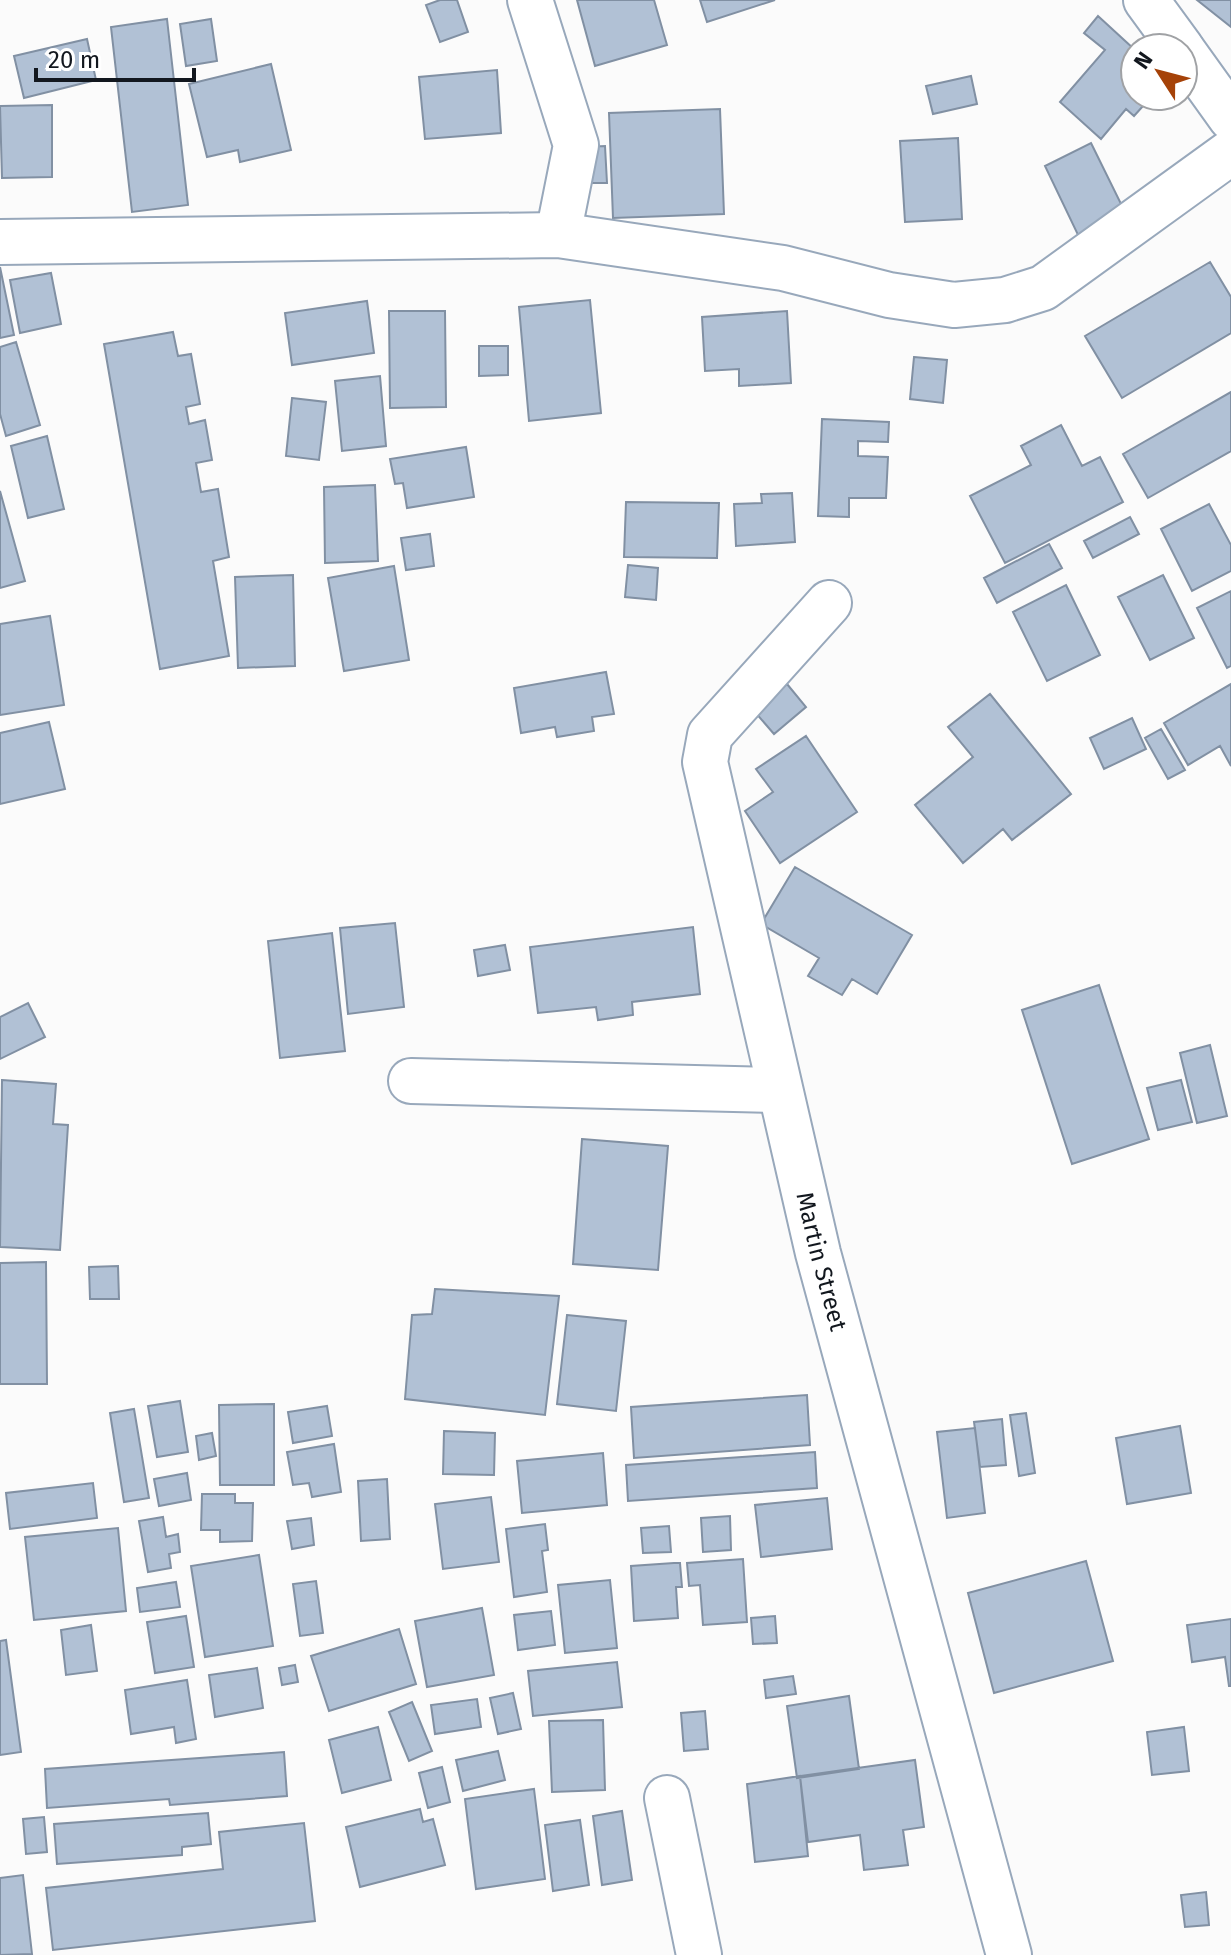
<svg xmlns="http://www.w3.org/2000/svg" width="1231" height="1955" font-family="'Fira Sans',sans-serif">
<rect width="100%" height="100%" fill="#fbfbfb"/>
<path fill="#b1c1d5" stroke="#8190a3" stroke-width="2" d="M440 0H457L468 32 440 42 426 5Z
M577 0H654L667 45 595 66Z
M700 0H775L707 22Z
M1197 0H1231V27Z
M1098 16 1135 50V96H1152L1134 116 1126 109 1101 139 1060 102 1105 50 1084 33Z
M167 19 188 205 132 212 111 27Z
M211 19 217 61 186 66 180 24Z
M87 39 96 80 24 98 14 56Z
M271 64 291 150 240 162 238 150 207 157 189 84Z
M497 70 501 133 425 139 419 77Z
M971 76 977 104 933 114 926 86Z
M52 105V177L2 178 0 106Z
M720 109 724 214 613 218 609 113Z
M958 138 962 219 905 222 900 141Z
M1091 143 1126 214 1079 237 1045 166Z
M605 146 607 183H584L582 147Z
M1210 262 1231 297V333L1122 398 1085 336Z
M0 267 14 335 0 338Z
M51 273 61 324 20 333 10 280Z
M590 300 601 413 529 421 519 307Z
M367 301 374 353 292 365 285 313Z
M389 311H445L446 407 390 408Z
M787 311 791 383 739 386V369L705 371 702 317Z
M173 332 178 356 191 354 200 404 186 407 189 424 205 420 212 460 196 463 201 492 218 489 229 557 213 561 229 656 160 669 104 344Z
M16 342 40 425 6 436 0 414V347Z
M479 346H508V375L479 376Z
M914 357 947 360 943 403 910 399Z
M380 376 386 446 342 451 335 381Z
M1231 392V451L1148 498 1123 454Z
M292 398 326 402 319 460 286 456Z
M822 419 889 422 888 442 858 441V456L888 457 886 498H849V517L818 516Z
M1061 425 1082 466 1100 457 1123 502 1005 563 970 496 1031 465 1021 446Z
M47 436 64 509 28 518 11 446Z
M466 447 474 497 407 508 403 483 395 484 390 459Z
M375 485 378 561 325 563 324 487Z
M0 491 25 581 0 588Z
M792 493 795 542 736 546 734 504 762 503 761 494Z
M626 502 719 503 717 558 624 557Z
M1209 504 1231 545V571L1192 591 1161 529Z
M1130 517 1139 534 1093 558 1084 541Z
M430 534 434 566 406 570 401 538Z
M1049 544 1062 568 997 603 984 578Z
M628 565 658 568 656 600 625 597Z
M394 566 409 660 344 671 328 578Z
M293 575 295 666 238 668 235 577Z
M1163 575 1194 638 1150 660 1118 597Z
M1066 585 1100 655 1047 681 1013 612Z
M1231 591V666L1227 668 1197 608Z
M50 616 64 705 0 715V624Z
M606 672 614 714 592 717 594 731 557 737 555 727 521 733 514 688Z
M787 684 806 707 774 734 755 712Z
M1231 684V766L1220 746 1188 765 1164 723Z
M990 694 1071 794 1012 840 1003 829 963 863 915 805 973 757 948 727Z
M1132 718 1146 749 1104 769 1090 738Z
M49 722 65 789 0 804V733Z
M1161 729 1185 770 1168 779 1145 738Z
M806 736 857 812 780 863 745 811 773 792 756 769Z
M795 867 912 935 877 994 852 979 842 995 808 976 819 958 761 924Z
M395 923 404 1007 348 1014 340 928Z
M693 927 700 994 632 1002 633 1015 598 1020 596 1007 538 1013 530 947Z
M332 933 345 1051 280 1058 268 941Z
M505 945 510 970 478 976 474 950Z
M1099 985 1149 1139 1072 1164 1022 1010Z
M28 1003 45 1037 0 1059V1017Z
M1210 1045 1227 1116 1197 1123 1180 1053Z
M2 1080 56 1084 53 1124 68 1125 60 1250 0 1247Z
M1181 1080 1192 1122 1158 1130 1147 1088Z
M582 1139 668 1146 658 1270 573 1264Z
M46 1262 47 1384H0V1263Z
M118 1266 119 1299H90L89 1267Z
M435 1289 559 1296 545 1415 405 1399 412 1315 432 1314Z
M567 1315 626 1321 616 1411 557 1404Z
M807 1395 810 1445 634 1458 631 1407Z
M180 1401 188 1452 157 1457 148 1406Z
M274 1404V1485H220L219 1405Z
M327 1406 332 1436 293 1443 288 1412Z
M134 1409 149 1498 124 1502 110 1413Z
M1026 1413 1035 1473 1019 1476 1010 1415Z
M1002 1419 1006 1465 980 1467 974 1422Z
M1180 1426 1191 1493 1127 1504 1116 1438Z
M975 1428 985 1513 947 1518 937 1432Z
M444 1431 495 1433 494 1475 443 1474Z
M212 1433 216 1456 199 1460 196 1436Z
M334 1444 341 1492 312 1497 309 1483 293 1485 287 1452Z
M815 1452 817 1488 628 1501 626 1465Z
M603 1453 607 1505 522 1513 517 1461Z
M187 1473 191 1500 159 1506 154 1479Z
M387 1479 390 1539 361 1541 358 1481Z
M93 1483 97 1518 10 1529 6 1493Z
M202 1494H235V1503H253L252 1541 220 1542V1530H201Z
M491 1497 499 1562 443 1569 435 1504Z
M827 1498 832 1549 761 1557 755 1505Z
M730 1516 731 1550 703 1552 701 1518Z
M163 1517 166 1537 178 1534 180 1552 169 1554 171 1568 148 1572 139 1521Z
M311 1518 314 1545 292 1549 287 1521Z
M545 1524 548 1550 542 1551 547 1592 514 1597 506 1529Z
M669 1526 671 1552 643 1553 641 1528Z
M118 1528 126 1611 34 1620 25 1537Z
M259 1555 273 1646 205 1657 191 1566Z
M743 1559 747 1622 703 1625 700 1585 689 1586 687 1563Z
M1086 1561 1113 1661 994 1693 968 1593Z
M674 1563H680L682 1587H676L678 1618 634 1621 631 1566Z
M610 1580 617 1648 565 1653 558 1585Z
M316 1581 323 1633 300 1636 293 1584Z
M176 1582 180 1607 140 1612 137 1588Z
M482 1608 494 1675 427 1687 415 1621Z
M551 1611 555 1645 518 1650 514 1615Z
M186 1616 194 1667 155 1673 147 1622Z
M775 1616 777 1643 753 1644 751 1618Z
M1231 1619V1686H1229L1225 1657 1192 1662 1187 1625Z
M91 1625 97 1671 66 1675 61 1630Z
M399 1629 416 1684 329 1711 311 1656Z
M6 1640 21 1752 0 1755V1641Z
M617 1662 622 1707 533 1716 528 1671Z
M295 1665 298 1682 282 1685 279 1668Z
M257 1668 263 1708 215 1717 209 1675Z
M793 1676 796 1694 766 1698 764 1680Z
M187 1680 196 1739 176 1743 174 1727 131 1734 125 1690Z
M513 1693 521 1729 498 1734 490 1698Z
M849 1696 859 1769 797 1778 787 1706Z
M477 1699 481 1727 435 1734 431 1705Z
M412 1702 432 1751 409 1761 389 1712Z
M705 1711 708 1749 684 1751 681 1713Z
M603 1720 605 1790 552 1792 549 1721Z
M378 1727 391 1780 342 1793 329 1740Z
M1184 1727 1189 1771 1152 1775 1147 1732Z
M498 1751 505 1780 463 1791 456 1760Z
M284 1752 287 1796 170 1805 169 1799 47 1808 45 1769Z
M915 1760 924 1827 903 1830 908 1865 864 1870 860 1835 808 1842 800 1776Z
M442 1767 450 1802 428 1808 419 1773Z
M800 1776 808 1856 755 1862 747 1784Z
M534 1789 545 1879 476 1889 465 1799Z
M420 1809 423 1822 433 1819 445 1865 360 1887 346 1827Z
M622 1811 632 1880 602 1885 593 1816Z
M208 1813 211 1844 182 1847V1855L57 1864 54 1824Z
M44 1817 47 1852 26 1854 23 1819Z
M580 1820 589 1885 553 1891 545 1825Z
M304 1823 315 1921 53 1950 46 1888 223 1869 219 1832Z
M23 1875 32 1954 0 1955V1878Z
M1206 1892 1209 1925 1185 1927 1181 1895Z"/>
<g fill="none" stroke-linecap="round" stroke-linejoin="round">
<defs>
<g id="minor">
<path d="M530 0 576 145 558 235"/>
<path d="M1146 0 1181 48"/>
<path d="M1183 51 1231 118"/>
<path d="M0 242 558 235 783 268 889 295 954 305 1005 300 1043 288 1231 152"/>
<path id="s1" d="M829 603 710 735 705 762 818 1253 1009 1955"/>
<path d="M411 1081 779 1090"/>
<path d="M667 1798 699 1955"/>
</g>
</defs>
<use href="#minor" stroke="#98a8bb" stroke-width="48"/>
<use href="#minor" stroke="#fff" stroke-width="44"/>
</g>
<g text-anchor="middle" dominant-baseline="central" stroke-width="6" stroke-linejoin="round" paint-order="stroke">
<g font-size="24" fill="#12171e" stroke="#fff">
<text stroke="none"><textPath href="#s1" startOffset="718">Martin Street</textPath></text>
</g>
</g>
<g transform="translate(1159 72) rotate(306)"><circle r="38" fill="#ffffff" stroke="#a0a2a5" stroke-width="2"/>
<path d="M0-6L14 30L0 20L-14 30Z" fill="#a54208"/>
<text y="-12" font-size="22" font-weight="bold" text-anchor="middle" fill="#12171e">N</text>
</g>
<path d="M36 68v12h158v-12" fill="none" stroke="#12171e" stroke-width="4"/>
<text x="48" y="68" font-size="24" fill="#12171e" stroke="#ffffff" stroke-width="6" paint-order="stroke">20 m</text>
</svg>
